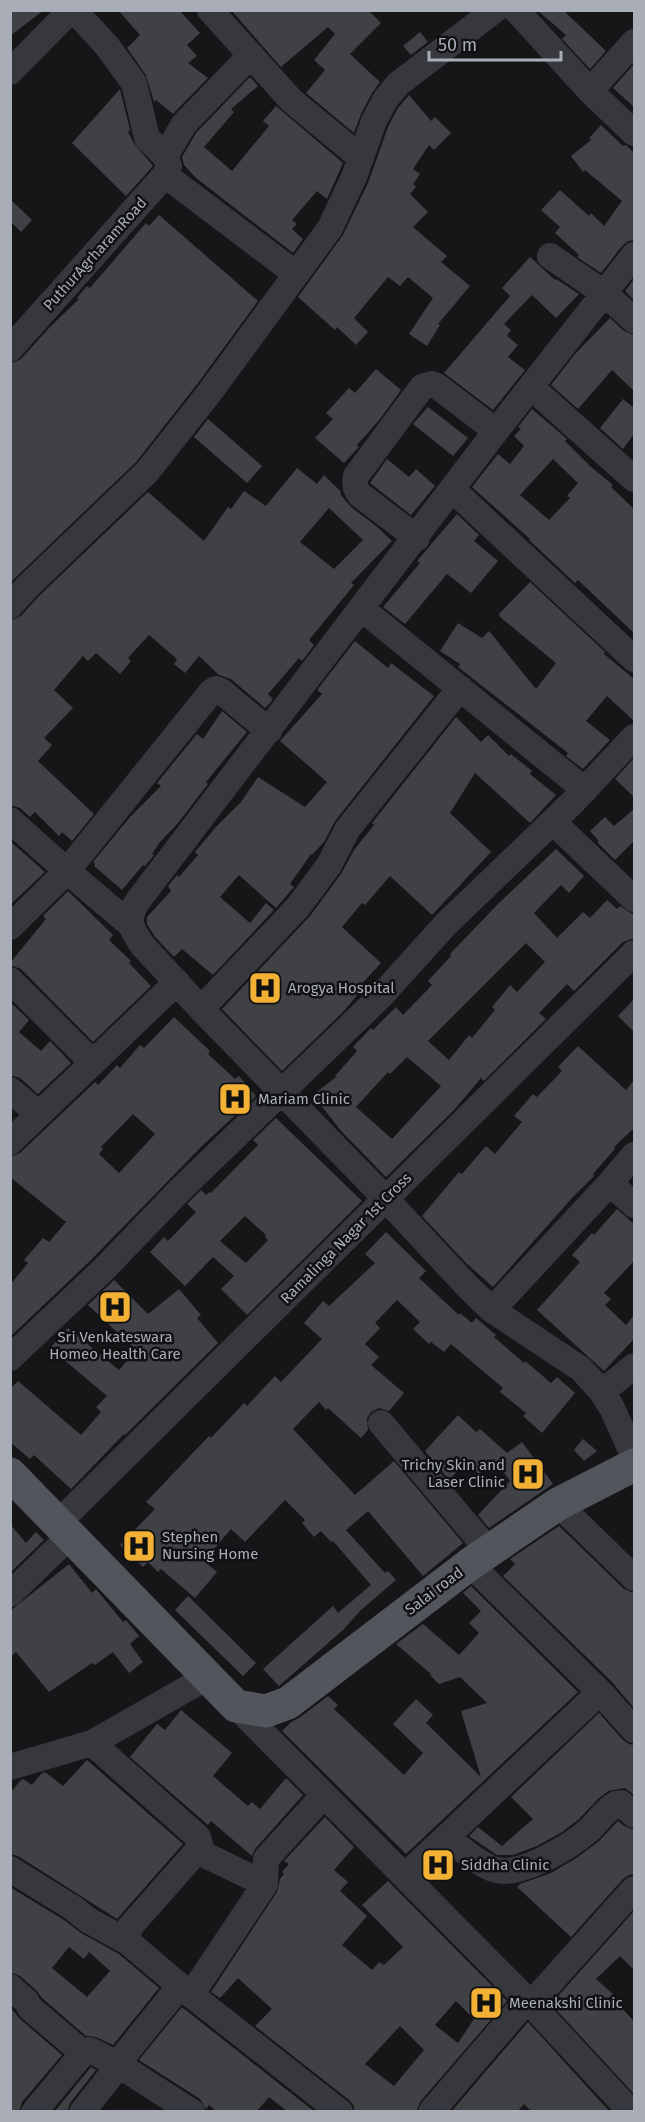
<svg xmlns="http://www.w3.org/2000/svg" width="645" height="2122" font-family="'Fira Sans',sans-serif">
<rect width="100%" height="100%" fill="#161618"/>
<path fill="#404145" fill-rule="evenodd" d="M10 10H44L10 36Z
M118 10H179L200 33 187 45 197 56 188 63 208 78 173 114 156 100 154 102 146 75 127 48 140 35Z
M231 10H368L381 23 350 54 380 82 372 93 361 114 354 133 306 93 325 70 314 60 335 34 328 27 281 67Z
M537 10H563L606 51 590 69 562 39 566 35Z
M420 32 428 42 411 55 403 46Z
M634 64V107L613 88Z
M250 77 258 86 231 109 234 112 204 147 232 171 269 126 263 121 276 106 343 163 327 199 317 191 292 220 297 224 292 229 303 239 293 253 196 178 184 165 182 157 196 133Z
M120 89 130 130 128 132 133 142 153 166 126 196 72 143Z
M409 95 431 121 435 117 451 133 434 150 429 145 413 169 420 174 413 184 416 187 410 194 428 212 413 227 447 256 441 262 470 286 438 324 440 325 427 346 409 334 433 298 408 277 400 286 388 277 354 318 368 332 356 345 337 327 335 330 298 297 343 235 368 183 388 127 398 108Z
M601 125 623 146 626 145 634 153V240L628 241 622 246 601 273 577 257 579 255 555 233 560 227 541 210 560 190 589 216 591 213 604 226 622 201 585 170 583 172 571 156 591 140 589 138Z
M10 199 32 220 21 232 10 221Z
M159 215 258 301 198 383 136 462 10 583V364L21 359 50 327 79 299 77 298 87 286 90 288 146 223 149 226Z
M530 257 555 280 556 279 579 294 556 318 532 295 504 324 511 330 507 336 518 345 508 357 525 370 493 410 444 373 510 296 502 288Z
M634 279V300L625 291Z
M610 318 624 331 634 335V391L612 370 578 409 551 385 575 354Z
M376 369 401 390 380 419 357 445 359 447 344 463 315 438 333 419 326 413 349 388 355 393Z
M623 399 634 408V434L623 449 600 428Z
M428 407 468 438 453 456 413 424Z
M532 409 567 439 565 441 591 467 613 485 611 487 634 509V633L578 580 575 583 529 540 530 539 472 487 498 454 510 464 524 446 514 436 521 429 518 427ZM553 459 578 483 567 496 570 498 549 520 520 495Z
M208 419 262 466 247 483 194 437Z
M387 459 409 477 416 469 435 486 411 515 370 483Z
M297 468 317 484 324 475 341 492 340 494 351 507 376 526 392 541 351 583 354 585 309 640 314 645 302 661 299 658 268 694 273 699 270 703 265 708 231 679 219 675 199 656 185 673 174 664 177 659 149 635 128 658 131 661 120 674 96 653 88 661 83 656 54 690 73 708 44 738 52 745 38 761 94 814 72 841 62 832 59 836 35 812 30 817 20 808 10 805V621L21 616 38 597 148 492 204 541 228 507 231 509 244 491 266 506ZM329 508 363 540 334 569 300 542Z
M457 514 479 535 474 541 498 561 471 593 447 574 405 624 383 607 420 563 417 561Z
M530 582 605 652 604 654 634 679V721L607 696 586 721 610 740 583 769 566 756 568 753 458 667 460 664 440 651 458 623 482 638 489 631 536 689 556 663 500 617 499 614Z
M355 641 388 668 391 663 434 696 335 821 324 842 312 855 311 854 290 884 294 887 276 908 239 875 220 897 250 923 266 903 274 910 213 975 182 949 174 957 155 937 147 924V917L171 891 168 886 177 875 179 877 198 855 195 852 216 827 241 802 258 777 305 807 327 782 280 741 322 694 317 690Z
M222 711 247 732 206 782 208 784 178 823 160 842 152 854 154 855 145 866 143 865 122 890 94 866 95 864 93 862 130 817 161 786 157 783 197 734 203 739Z
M456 717 481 742 488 735 509 756 511 754 532 771 530 774 556 795 530 823 475 773 450 813 491 852 432 915 390 876 365 905 362 903 342 927 381 963 355 991 358 994 343 1012 282 1071 222 1009 310 916 341 874 354 850 374 825 372 823Z
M634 758V797L615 779Z
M634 809V841L615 860 597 842 599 841 590 831 605 817 614 826Z
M10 841 45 872 10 905Z
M556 849 584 876 569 893 561 885 534 913 557 938 583 912 590 918 607 900 617 909 620 906 634 915V938L623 942 574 991 567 984 539 1013 546 1019 484 1081 481 1078 454 1110 386 1177 342 1132 313 1095 336 1077 335 1076 357 1051 353 1047 371 1028 373 1030 396 1007 403 1015 432 985 428 981 451 956 450 954 498 904ZM526 943 545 962 517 992 510 985 492 1007 495 1010 472 1038 469 1035 449 1060 428 1041ZM407 1057 441 1086 392 1139 356 1107 388 1072 390 1074Z
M68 891 113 935 109 940 131 961 129 963 151 986 93 1042 21 969 10 965V963L46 919 43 916Z
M634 999V1032L618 1016Z
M10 1002 29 1020 19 1032 41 1051 50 1041 71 1063 38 1094 20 1078 10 1075Z
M174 1017 210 1051 208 1054 235 1079 239 1076 256 1096 203 1145 91 1260 10 1337V1285L28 1263 24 1260 43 1238 49 1242 66 1222 10 1177V1157L20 1153 95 1082 98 1085 117 1065 120 1068 140 1045 144 1048ZM133 1114 155 1134 119 1173 99 1154 103 1149 101 1147Z
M578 1046 626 1090 634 1080V1128L614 1147 615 1149 593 1174 594 1176 572 1198 493 1287 466 1263 422 1216 459 1172 462 1174 486 1146 495 1154 522 1122 514 1116 533 1094 537 1097 562 1071 558 1067Z
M276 1118 362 1201 247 1315 221 1289 234 1276 213 1257 185 1286 150 1252 164 1237 168 1241 196 1212 187 1204 201 1190 206 1195 210 1192 211 1193 258 1145 253 1140ZM245 1216 266 1235 265 1237 268 1240 246 1263 220 1241Z
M617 1209 634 1224V1261L604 1293 611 1299 605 1305 626 1325 634 1315V1339L604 1371 537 1310 580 1262 572 1255 592 1233 594 1235Z
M386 1232 426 1271 419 1278 459 1315 460 1313 472 1323 476 1318 496 1335 494 1337 524 1363 525 1361 551 1383 557 1377 575 1393 542 1433 523 1416 526 1413 500 1392 503 1388 451 1344 444 1352 431 1342 429 1344 413 1329 420 1322 397 1300 375 1323 380 1328 365 1344 379 1357 371 1365 404 1393 389 1411 379 1408 371 1412 367 1418 368 1430 361 1438 328 1408 326 1410 319 1402 293 1429 355 1495 394 1461 463 1543 423 1576 368 1511 346 1530 385 1573 388 1571 396 1580 361 1610 343 1630 279 1686 263 1669 333 1606 338 1613 371 1585 333 1541 331 1542 321 1531 314 1537 302 1523 305 1520 285 1500 245 1542 231 1529 204 1561 217 1572 195 1598 161 1569 158 1572 148 1562 143 1567 120 1545 155 1509 146 1502 209 1436 211 1438 244 1403 247 1406 275 1376 281 1382 322 1339 304 1323 323 1301 329 1306 375 1263 365 1254Z
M114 1280 148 1314 179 1289 201 1315 197 1318 218 1343 125 1435 124 1434 71 1489 34 1455 30 1459 10 1442V1389L18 1381 81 1435 101 1412 96 1407 107 1396 50 1348 68 1328 119 1370 136 1350 88 1305Z
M458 1415 476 1432 480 1429 507 1453 522 1442 553 1484 489 1528 478 1515 510 1481 494 1459 479 1474 466 1462 449 1480 425 1451Z
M583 1439 597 1451 584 1461 574 1450Z
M10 1524 26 1543 36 1532 44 1540 10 1573Z
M559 1526 624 1589 634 1593V1708L611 1681 503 1576 515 1564 510 1559Z
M69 1564 92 1593 96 1589 123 1622 126 1620 139 1636 130 1644 143 1662 129 1673 113 1652 95 1665 92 1663 49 1692 16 1652 10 1657V1611Z
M471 1586 578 1692 406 1854 282 1731 291 1722 299 1718 328 1696 338 1705 334 1709 404 1775 423 1753 393 1724 416 1699 433 1715 426 1723 481 1777 461 1711 487 1703 460 1677 439 1684 430 1675 431 1674 396 1644 423 1624 459 1655 479 1633 469 1623 481 1611 463 1593Z
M188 1596 256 1663 243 1676 175 1610Z
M181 1710 232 1753 213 1776 248 1806 252 1802 260 1809 286 1778 303 1795 255 1849 252 1856 211 1821 208 1825 130 1757 157 1724 165 1730Z
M599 1713 623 1740 629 1744 634 1745V1795L625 1788 608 1791 598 1799 579 1819 562 1832 537 1846 513 1855H497L469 1836 478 1827 502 1846 533 1819 511 1797Z
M87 1760 183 1844 117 1919 18 1856 10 1854V1793L21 1780 23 1779 32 1785 41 1774 45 1772 63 1786Z
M325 1817 354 1847 334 1870 348 1882 340 1891 367 1916 342 1945 372 1970 379 1962 384 1965 403 1947 362 1905 388 1881 507 2001 420 2102 416 2112H355L354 2106 349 2100 255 2026 272 2009 238 1978 220 1998 211 1992 277 1892 280 1879 284 1874 282 1872 289 1864 284 1861ZM456 2001 474 2019 458 2043 435 2025ZM400 2026 424 2050 394 2086 365 2064Z
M618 1821 624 1826 634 1830V1874L629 1875 623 1879 571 1937 517 1887 520 1884 551 1873 578 1857 599 1841Z
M447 1857 451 1860 438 1875 433 1870Z
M10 1887 64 1920 81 1933 119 1954 159 1988 113 2045 96 2037 86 2036 42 1998 36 1990 20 1976 10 1972ZM69 1947 84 1959 89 1952 110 1971 87 1997 52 1968Z
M634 1911V1970L620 1956 596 1979 613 1994 611 1997 634 2021V2094L551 2004Z
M10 2007 20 2019 62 2055 22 2102 19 2112H10Z
M182 2007 183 2008 315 2112H288L269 2097 256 2112H217L209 2105 206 2109 200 2099 139 2060Z
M528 2022 610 2112H532L524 2104 517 2112H451Z
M91 2067 96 2070 70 2103 67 2112H54Z"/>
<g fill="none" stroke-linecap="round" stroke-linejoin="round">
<path stroke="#37383d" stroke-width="26" d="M210 10 291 100 361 158
M516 10 590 91 634 133
M10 72 71 10
M590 91 634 42
M165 156 184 124 251 55
M165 175 296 274
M634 255 496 431 137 902C126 921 131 929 143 946L201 1009 386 1199 468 1287 492 1310 581 1369 602 1392 612 1408 634 1457
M550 256 604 293 634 320
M10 349 165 175 169 166 165 156 147 138 134 83 107 46 74 10
M531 387 634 479
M453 490 634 659
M417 538 360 495C355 489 354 484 356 476L422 387 432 384 437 386 496 431
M10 606 27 587 147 472 210 392 330 228 354 177 374 121 385 100 398 84 495 10
M362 609 585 790
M10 820 67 871 131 925
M553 822 634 899
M10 927 67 871 211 692 216 689 221 691 269 731
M10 980 93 1063
M201 1009 298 907 329 865 347 830 460 688
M10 1090 39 1114
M10 1142 177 982
M634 1155 610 1183 634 1205
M492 1310 610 1183
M10 1358 102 1271 181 1189 381 996 446 924 573 802 634 737
M602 1392 634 1366
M381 1423 489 1551
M558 1504 634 1578
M58 1523 634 953
M470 1564 600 1692 634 1730
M10 1594 71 1535
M236 1706 531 2004 631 2112
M92 1743 198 1837 200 1844 197 1851 129 1928 128 1942 180 1986 340 2112
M10 1767 92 1743 209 1676
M447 1838C461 1848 477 1863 493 1869 518 1879 571 1846 589 1830 598 1822 605 1810 616 1804L621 1803 634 1815
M197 1851 265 1884
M10 1869 73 1908 88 1920 128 1942
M405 1876 600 1692
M10 1987 26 2001 30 2008 83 2053
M191 1995 265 1884 266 1859 324 1795
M531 2004 634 1889
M34 2112 83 2053 90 2050 117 2064 192 2112
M82 2112 109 2078 117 2064 180 1986
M431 2112 527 2000"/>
<path stroke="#53555c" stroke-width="33" d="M10 1474 236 1706 266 1711 288 1703 470 1564 558 1504 634 1465"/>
</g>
<defs>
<symbol id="hospital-square" viewBox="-11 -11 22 22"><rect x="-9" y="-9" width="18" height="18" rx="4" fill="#f2b134" stroke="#111113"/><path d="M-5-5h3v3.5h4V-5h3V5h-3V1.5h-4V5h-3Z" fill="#111"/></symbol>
</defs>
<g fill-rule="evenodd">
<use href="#hospital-square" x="246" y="969" width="38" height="38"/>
<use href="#hospital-square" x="216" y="1080" width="38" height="38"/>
<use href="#hospital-square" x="96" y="1288" width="38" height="38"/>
<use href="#hospital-square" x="509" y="1455" width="38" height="38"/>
<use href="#hospital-square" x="120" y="1527" width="38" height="38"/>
<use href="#hospital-square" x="419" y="1846" width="38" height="38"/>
<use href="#hospital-square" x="467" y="1984" width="38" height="38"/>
</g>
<g text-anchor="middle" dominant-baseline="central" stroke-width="5" stroke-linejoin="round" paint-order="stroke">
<g font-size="15" fill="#a8adb8" stroke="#111113">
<text transform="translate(95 254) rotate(-48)">PuthurAgrharamRoad</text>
<text transform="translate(346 1238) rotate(-45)">Ramalinga Nagar 1st Cross</text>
<text transform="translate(434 1591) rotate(-37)">Salai road</text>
</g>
<g font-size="15" fill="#a8adb8" stroke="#111113" text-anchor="start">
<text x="288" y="988">Arogya Hospital</text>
<text x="258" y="1099">Mariam Clinic</text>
<text x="115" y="1337" text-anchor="middle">Sri Venkateswara<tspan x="115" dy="17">Homeo Health Care</tspan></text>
<text x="505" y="1465" text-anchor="end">Trichy Skin and<tspan x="505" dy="17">Laser Clinic</tspan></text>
<text x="162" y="1537">Stephen<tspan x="162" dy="17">Nursing Home</tspan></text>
<text x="461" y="1865">Siddha Clinic</text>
<text x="509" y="2003">Meenakshi Clinic</text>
</g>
</g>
<rect width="645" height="2122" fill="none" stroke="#a8adb8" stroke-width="24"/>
<path d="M429 51v9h132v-9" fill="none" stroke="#a8adb8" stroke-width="3"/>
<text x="438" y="51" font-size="18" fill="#a8adb8" stroke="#111113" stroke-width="4.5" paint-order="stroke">50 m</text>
</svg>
